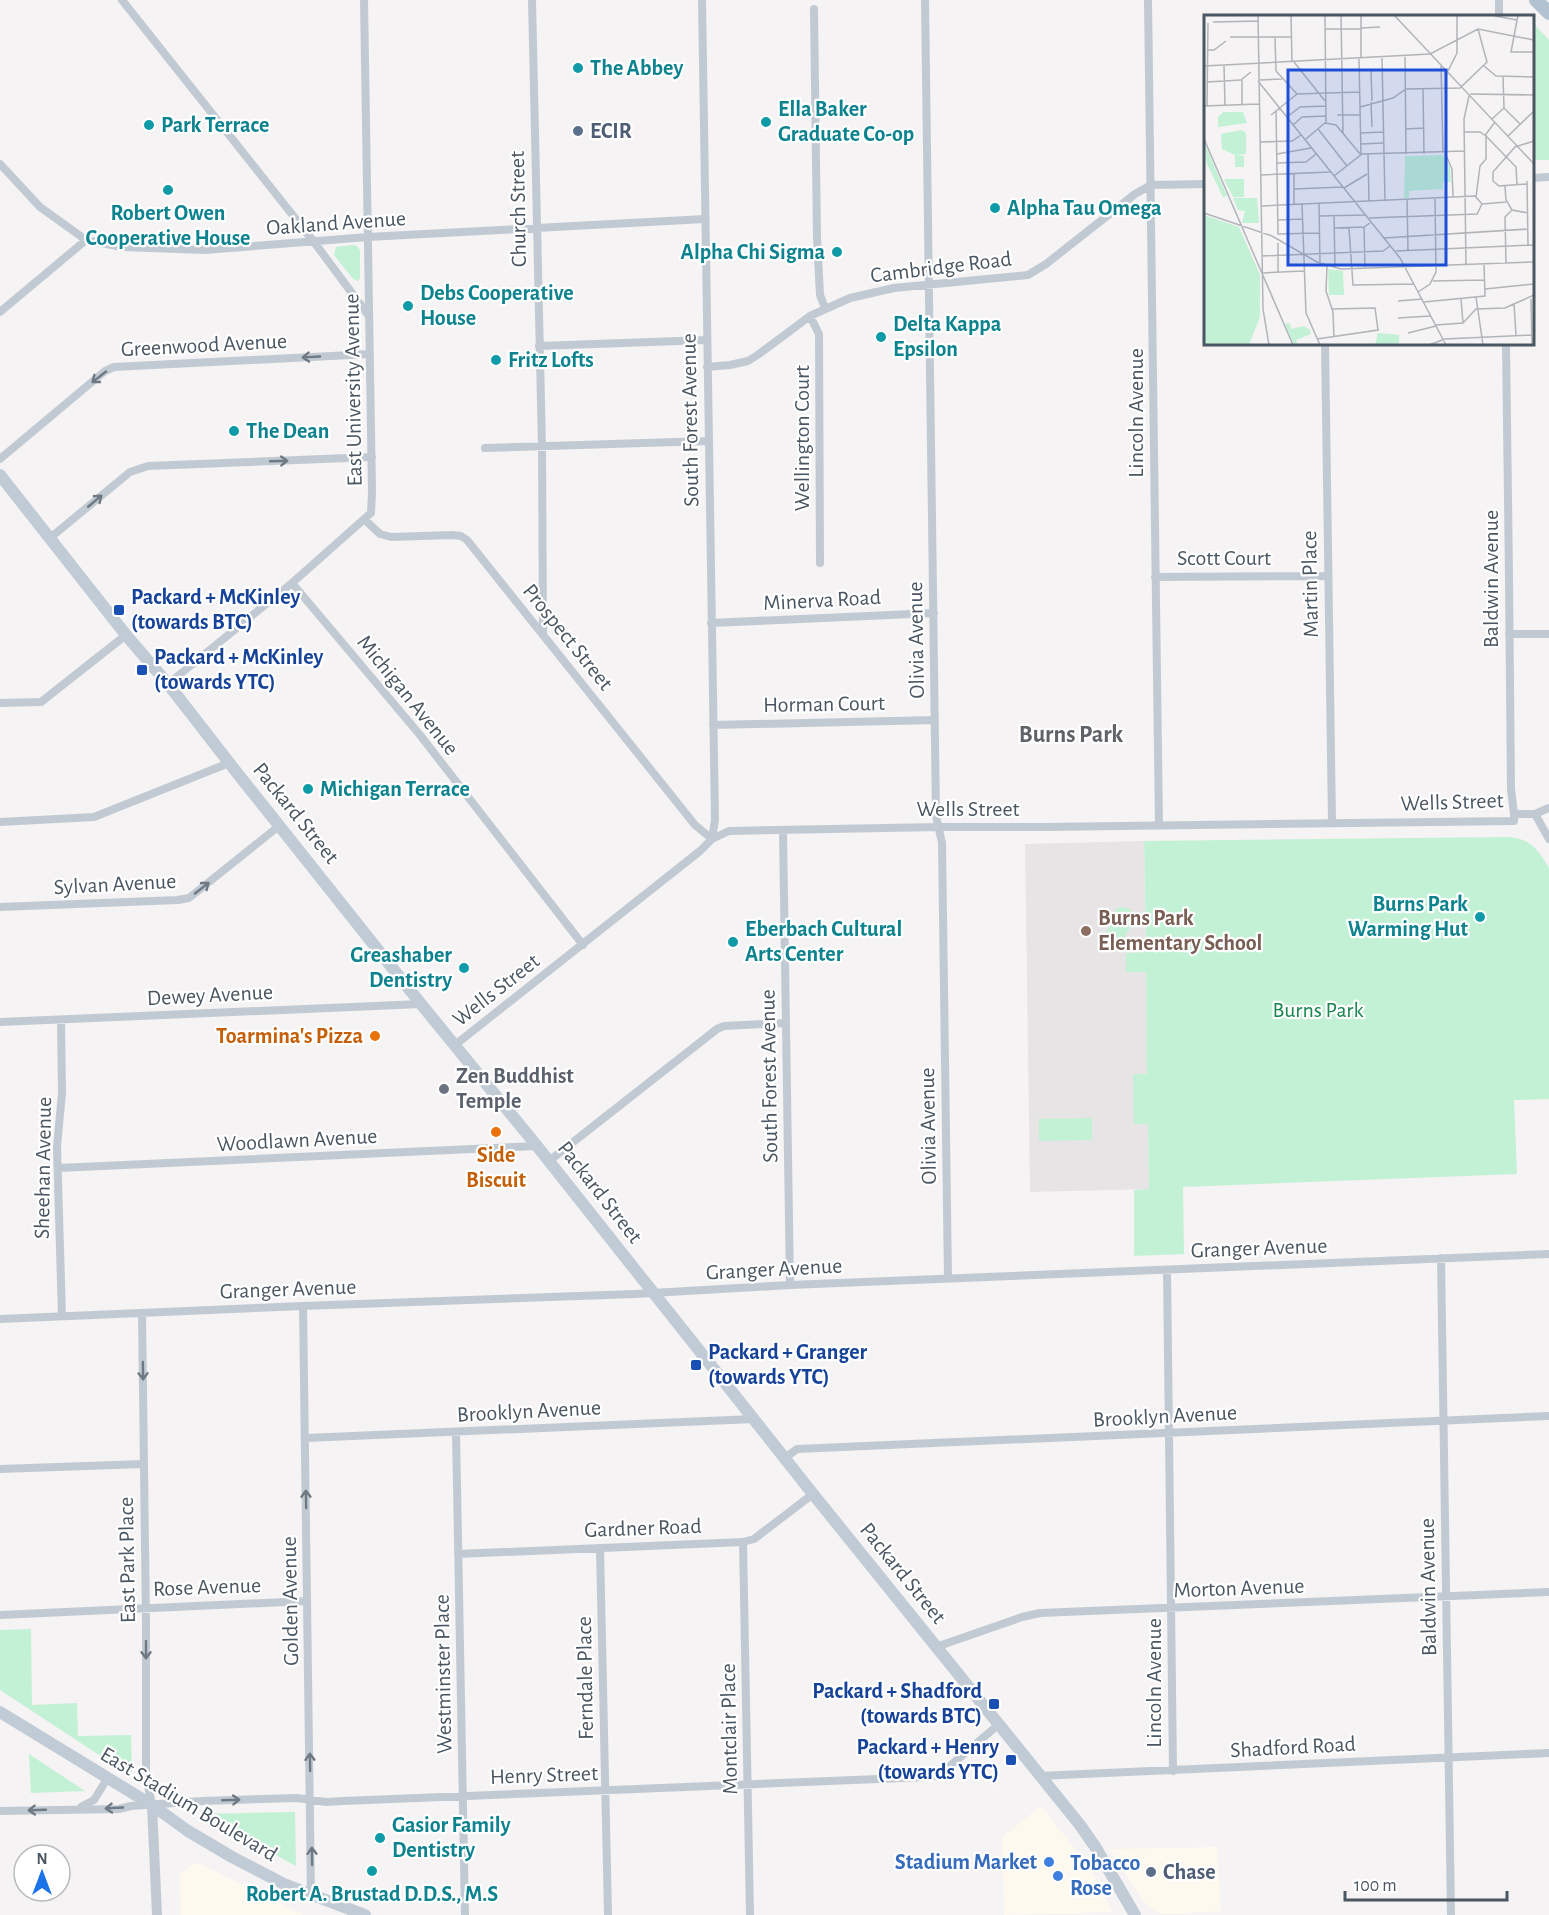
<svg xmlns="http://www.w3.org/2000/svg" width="1549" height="1915" font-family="'Alegreya Sans',sans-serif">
<rect width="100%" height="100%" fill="#f5f3f3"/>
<path fill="#fdf9ef" d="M1041 1806 1091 1870 1113 1912 1004 1915 1002 1837Z
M1217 1847 1221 1911 1166 1914 1157 1912 1147 1906 1109 1849Z
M195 1863 201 1864 304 1915H181L180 1875 189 1866Z"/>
<path fill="#e6e4e5" d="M1144 841 1149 1189 1030 1192 1025 844Z"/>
<path fill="#c3f1d5" d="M1533 23 1549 40V160H1533Z
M353 245 357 246 360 250V278L358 281 353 279 334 255 336 247Z
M1509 837C1531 839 1538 850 1549 868V1099L1514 1100 1517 1174 1183 1187 1184 1254 1134 1256V1190L1149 1189 1148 1124H1134L1133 1074H1147L1146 972H1126V953L1146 952 1144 841Z
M1120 907 1130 909 1134 916C1132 928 1123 936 1121 947L1118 949 1104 943 1102 940 1112 922 1115 910Z
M1092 1118V1140L1039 1141V1119Z
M31 1629 32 1705 77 1703 78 1736 131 1735 132 1773 122 1770 0 1690V1630Z
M29 1754 85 1791 31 1793Z
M295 1812 296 1866 200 1814Z"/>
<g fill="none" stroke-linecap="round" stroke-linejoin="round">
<path stroke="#c1cad2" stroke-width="8" d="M122 0 314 242 369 316
M532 0 542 447 543 634
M702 0 715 820 712 839
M925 0 936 816 942 843 948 1279
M1148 0 1159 826
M1499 0V16
M814 9 817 237 820 295 825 308
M0 164 40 207 86 240 122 247 205 250 368 237 705 219
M1532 178 1549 177
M0 312 86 240
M810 316 819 334 820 563
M1325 344 1332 823
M1506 344C1509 492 1509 641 1511 789L1514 814
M539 346 707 340
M707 367 730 365 748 361 759 354 810 316 850 298 894 288 1028 275 1046 264 1135 194 1151 185 1206 184
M485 448 708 441
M0 459 105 371 114 367 370 354
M365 520 380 534 391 537 452 535 461 536 467 540 695 825 712 839
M50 538 130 472 148 466 372 457
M1155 577 1328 576
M292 583 420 735 583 945
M711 623 934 613
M1509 634H1549
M168 684 292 583 371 513 372 492 364 0
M0 703 41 702 126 635
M713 725 935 720
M1535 814 1549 839
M0 822 94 817 229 763
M783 831 790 1285
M0 907 178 900 189 898 279 826
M61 1020 62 1093 57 1147 62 1316
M0 1022 421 1004
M455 1045 700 851 712 839 729 831 939 827H1044L1514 821V814H1535L1549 808
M549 1161 717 1029 724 1026 786 1023
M58 1168 537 1146
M1441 1258 1451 1915
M1167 1270 1173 1771
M303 1306 311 1896
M142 1313 146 1622V1776L152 1805
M0 1319 303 1306 635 1294 790 1285 1549 1254
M456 1432 465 1915
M306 1438 754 1419
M785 1458 797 1449 1549 1416
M0 1469 144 1464
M743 1542 750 1915
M600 1548 608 1915
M458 1554 743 1542 754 1539 813 1494
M0 1615 307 1601
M936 1647 1022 1617 1040 1613 1549 1592
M1039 1776 1549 1753
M81 1807 94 1800 107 1779
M0 1811 119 1809 131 1806 203 1801 297 1798 326 1802 343 1801 927 1777 935 1776 944 1771 998 1725"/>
<path stroke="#c1cad2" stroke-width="10" d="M152 1805 157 1915"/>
<path stroke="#c1cbd6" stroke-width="12" d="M0 475 126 635 168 684 234 769 421 1004 537 1146 813 1494 1080 1825 1096 1848 1135 1915
M0 1712 152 1805 188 1831 232 1857 284 1884 365 1915"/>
<path stroke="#b3c2d1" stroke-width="14" d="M1536 0 1549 13"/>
</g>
<defs><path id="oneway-shaft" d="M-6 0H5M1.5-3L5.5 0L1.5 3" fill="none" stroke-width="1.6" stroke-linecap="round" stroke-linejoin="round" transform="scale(1.5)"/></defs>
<g stroke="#6e7983">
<use href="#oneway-shaft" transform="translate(311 357) rotate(177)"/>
<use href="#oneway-shaft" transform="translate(99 377) rotate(142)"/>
<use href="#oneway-shaft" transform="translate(279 461) rotate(-2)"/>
<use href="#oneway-shaft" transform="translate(95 501) rotate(-40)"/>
<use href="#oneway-shaft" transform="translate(202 888) rotate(-38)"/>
<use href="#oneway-shaft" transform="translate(143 1371) rotate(89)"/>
<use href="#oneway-shaft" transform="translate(306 1499) rotate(-91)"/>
<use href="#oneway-shaft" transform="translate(146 1650) rotate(90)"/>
<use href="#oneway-shaft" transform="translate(310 1762) rotate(-91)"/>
<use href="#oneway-shaft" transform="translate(231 1800) rotate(-2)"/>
<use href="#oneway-shaft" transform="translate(114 1808) rotate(177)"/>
<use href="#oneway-shaft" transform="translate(37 1810) rotate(178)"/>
<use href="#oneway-shaft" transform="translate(312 1856) rotate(-91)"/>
</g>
<g fill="#0f9aa8" stroke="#fff" stroke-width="2">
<circle cx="578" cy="68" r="6"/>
<circle cx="766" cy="122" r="6"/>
<circle cx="149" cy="125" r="6"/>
<circle cx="168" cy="190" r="6"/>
<circle cx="995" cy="208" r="6"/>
<circle cx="837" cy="252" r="6"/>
<circle cx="408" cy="306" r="6"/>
<circle cx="881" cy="337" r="6"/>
<circle cx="496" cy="360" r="6"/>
<circle cx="234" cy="431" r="6"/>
<circle cx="308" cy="789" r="6"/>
<circle cx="1480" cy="917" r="6"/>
<circle cx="733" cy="942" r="6"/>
<circle cx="464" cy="968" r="6"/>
<circle cx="380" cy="1838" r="6"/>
<circle cx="372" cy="1871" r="6"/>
</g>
<g fill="#5c6f8a" stroke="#fff" stroke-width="2">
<circle cx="578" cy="131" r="6"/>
<circle cx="1151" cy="1872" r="6"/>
</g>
<g fill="#1a4fb4" stroke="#fff" stroke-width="2">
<rect x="113" y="604" width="12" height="12" rx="3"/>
<rect x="136" y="664" width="12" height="12" rx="3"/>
<rect x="690" y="1359" width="12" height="12" rx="3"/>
<rect x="988" y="1698" width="12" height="12" rx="3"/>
<rect x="1005" y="1754" width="12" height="12" rx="3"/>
</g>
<circle fill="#8d6e63" stroke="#fff" stroke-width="2" cx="1086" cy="931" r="6"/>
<g fill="#e8710a" stroke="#fff" stroke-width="2">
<circle cx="375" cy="1036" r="6"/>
<circle cx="496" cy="1132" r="6"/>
</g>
<circle fill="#6b7280" stroke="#fff" stroke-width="2" cx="444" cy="1089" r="6"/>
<g fill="#3f7fe0" stroke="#fff" stroke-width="2">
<circle cx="1049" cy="1862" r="6"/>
<circle cx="1058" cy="1876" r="6"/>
</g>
<g text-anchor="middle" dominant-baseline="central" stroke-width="4.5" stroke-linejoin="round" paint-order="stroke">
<g font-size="22" font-weight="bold" fill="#0d838f" stroke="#fff" text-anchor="start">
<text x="590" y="68">The Abbey</text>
<text x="778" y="109">Ella Baker<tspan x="778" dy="25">Graduate Co-op</tspan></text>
<text x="161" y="125">Park Terrace</text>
<text x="1007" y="208">Alpha Tau Omega</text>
<text x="168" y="213" text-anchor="middle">Robert Owen<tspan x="168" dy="25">Cooperative House</tspan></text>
<text x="825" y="252" text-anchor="end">Alpha Chi Sigma</text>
<text x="420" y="293">Debs Cooperative<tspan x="420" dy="25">House</tspan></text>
<text x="893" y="324">Delta Kappa<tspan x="893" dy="25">Epsilon</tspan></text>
<text x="508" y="360">Fritz Lofts</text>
<text x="246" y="431">The Dean</text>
<text x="320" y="789">Michigan Terrace</text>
<text x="1468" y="904" text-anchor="end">Burns Park<tspan x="1468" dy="25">Warming Hut</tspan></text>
<text x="745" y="929">Eberbach Cultural<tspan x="745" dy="25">Arts Center</tspan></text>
<text x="452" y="955" text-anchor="end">Greashaber<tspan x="452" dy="25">Dentistry</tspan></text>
<text x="392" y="1825">Gasior Family<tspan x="392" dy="25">Dentistry</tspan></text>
<text x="372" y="1894" text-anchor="middle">Robert A. Brustad D.D.S., M.S</text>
</g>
<g font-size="22" font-weight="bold" fill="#4e5e75" stroke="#fff" text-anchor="start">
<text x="590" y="131">ECIR</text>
<text x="1163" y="1872">Chase</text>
</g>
<g font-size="22" fill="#4a5661" stroke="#fff">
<text transform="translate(518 209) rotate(-91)">Church Street</text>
<text transform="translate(336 223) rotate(-4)">Oakland Avenue</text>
<text transform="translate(941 267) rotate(-7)">Cambridge Road</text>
<text transform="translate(204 345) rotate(-3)">Greenwood Avenue</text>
<text transform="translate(353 390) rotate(-91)">East University Avenue</text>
<text transform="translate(1136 413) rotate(-90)">Lincoln Avenue</text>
<text transform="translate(690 420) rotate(-91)">South Forest Avenue</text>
<text transform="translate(802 438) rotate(-90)">Wellington Court</text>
<text x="1224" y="558">Scott Court</text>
<text transform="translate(1491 579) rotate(-90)">Baldwin Avenue</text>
<text transform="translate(1310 584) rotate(-91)">Martin Place</text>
<text transform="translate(822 600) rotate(-3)">Minerva Road</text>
<text transform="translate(568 637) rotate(51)">Prospect Street</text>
<text transform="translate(916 640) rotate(-91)">Olivia Avenue</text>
<text transform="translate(408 695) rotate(51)">Michigan Avenue</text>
<text transform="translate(824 704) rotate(-1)">Horman Court</text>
<text transform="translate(1452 802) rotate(-2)">Wells Street</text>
<text x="968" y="809">Wells Street</text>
<text transform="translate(296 813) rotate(51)">Packard Street</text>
<text transform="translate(115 884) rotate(-3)">Sylvan Avenue</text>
<text transform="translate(496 990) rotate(-38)">Wells Street</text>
<text transform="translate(210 995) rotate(-3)">Dewey Avenue</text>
<text transform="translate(769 1076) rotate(-91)">South Forest Avenue</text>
<text transform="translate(928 1126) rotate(-91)">Olivia Avenue</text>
<text transform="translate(297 1140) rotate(-3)">Woodlawn Avenue</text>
<text transform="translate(43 1168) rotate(-89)">Sheehan Avenue</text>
<text transform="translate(600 1192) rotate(52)">Packard Street</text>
<text transform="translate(1259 1248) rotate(-2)">Granger Avenue</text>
<text transform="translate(774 1269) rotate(-3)">Granger Avenue</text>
<text transform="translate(288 1289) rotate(-2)">Granger Avenue</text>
<text transform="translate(529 1411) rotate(-3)">Brooklyn Avenue</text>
<text transform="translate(1165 1416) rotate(-3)">Brooklyn Avenue</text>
<text transform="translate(643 1528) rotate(-2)">Gardner Road</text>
<text transform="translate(127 1560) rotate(-91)">East Park Place</text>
<text transform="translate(903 1573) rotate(51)">Packard Street</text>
<text transform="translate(207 1587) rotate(-2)">Rose Avenue</text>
<text transform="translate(1428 1587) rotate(-91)">Baldwin Avenue</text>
<text transform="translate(1239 1588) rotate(-2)">Morton Avenue</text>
<text transform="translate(290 1601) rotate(-91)">Golden Avenue</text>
<text transform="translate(443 1674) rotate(-91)">Westminster Place</text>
<text transform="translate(585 1678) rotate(-91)">Ferndale Place</text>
<text transform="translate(1154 1683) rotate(-90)">Lincoln Avenue</text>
<text transform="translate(729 1729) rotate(-91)">Montclair Place</text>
<text transform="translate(1293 1747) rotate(-3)">Shadford Road</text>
<text transform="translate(544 1775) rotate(-2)">Henry Street</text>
<text transform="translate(189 1804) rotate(31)">East Stadium Boulevard</text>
</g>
<g font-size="22" font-weight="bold" fill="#164399" stroke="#fff" text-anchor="start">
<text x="131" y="597">Packard + McKinley<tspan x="131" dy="25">(towards BTC)</tspan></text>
<text x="154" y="657">Packard + McKinley<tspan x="154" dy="25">(towards YTC)</tspan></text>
<text x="708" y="1352">Packard + Granger<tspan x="708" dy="25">(towards YTC)</tspan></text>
<text x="982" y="1691" text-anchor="end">Packard + Shadford<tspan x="982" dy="25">(towards BTC)</tspan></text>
<text x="999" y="1747" text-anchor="end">Packard + Henry<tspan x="999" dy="25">(towards YTC)</tspan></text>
</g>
<g font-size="22" font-weight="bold" fill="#785e54" stroke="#fff" text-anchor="start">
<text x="1098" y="918">Burns Park<tspan x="1098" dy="25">Elementary School</tspan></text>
</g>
<g font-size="22" fill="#17864f" stroke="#fff">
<text x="1318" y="1010">Burns Park</text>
</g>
<g font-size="22" font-weight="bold" fill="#c56008" stroke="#fff" text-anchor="end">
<text x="363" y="1036">Toarmina's Pizza</text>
<text x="496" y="1155" text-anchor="middle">Side<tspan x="496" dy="25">Biscuit</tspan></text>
</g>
<g font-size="22" font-weight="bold" fill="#5b616d" stroke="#fff" text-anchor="start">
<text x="456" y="1076">Zen Buddhist<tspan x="456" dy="25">Temple</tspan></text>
</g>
<g font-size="22" font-weight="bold" fill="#366cbe" stroke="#fff" text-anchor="end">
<text x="1037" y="1862">Stadium Market</text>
<text x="1070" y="1863" text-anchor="start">Tobacco<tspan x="1070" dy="25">Rose</tspan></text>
</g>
<g font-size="24" font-weight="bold" fill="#5f6368" stroke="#fff">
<text x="1071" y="735">Burns Park</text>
</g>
</g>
<g transform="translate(1204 15)">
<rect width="330" height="330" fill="#f5f3f3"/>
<path d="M19 97H39L43 108 14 112V102ZM37 115 42 118V139L32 140 40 141V152H31V140L18 134 17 119ZM0 127 23 181 19 182 3 149ZM239 140 246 152 247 167H239V174L205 176V183H200L201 141ZM20 164H40V182H29ZM29 183H53L55 208H38L41 196 34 195ZM0 200 35 212 56 260V302L45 330H0ZM124 254 139 256 140 280H125ZM86 308 87 314 100 311 106 315 107 319 92 325 94 330H90L81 309ZM174 318 195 320V328L171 330Z" fill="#c3f1d5"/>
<path fill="none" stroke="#b1b4b9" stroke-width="1.5" d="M54 0 59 294 65 330M87 0 88 47M137 0 139 119M157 0V44M190 0 330 149M314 0 307 37H330M291 1 313 5M9 7 54 6M157 13 176 12M121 14H157M26 22H87M71 23 72 56 93 79 156 77M3 35H10L22 26M201 40 202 139M178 43 181 185M155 44 157 140M90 47 121 86M20 50 21 90M0 51 226 39 274 14 330 25M237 51 239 138M280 51 292 61 330 62M167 56 168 86M244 56 253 38V0M56 65 78 64M54 66 196 243 242 330M3 67 37 65M219 73 220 139M266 79 330 80M167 87 168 112M38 89V64L47 57M0 91 55 89M3 91 4 8M156 92 189 83 202 74 256 73 283 47 274 14M300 93 316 109M72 96 74 219 115 218M67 100 93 79M133 100H156M83 102 96 92 122 91M288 104 300 93 299 61M121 108 132 110 157 140M89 110 98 102 122 101M114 114 143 151M202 114 220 113M260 117H276L282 121 312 152 313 170M157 118 179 117M304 121 330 96M0 124 89 330M102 124 122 107 121 0M56 127 88 126 97 120M157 129 179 128M241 138 248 154 249 182M73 139 107 133M164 139 165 186M73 148 102 147 112 139M90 159V189M56 160 126 157M130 161 158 139 261 136M323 166 324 230M323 169 295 171 289 166V157L311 132 330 126M301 171 302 185 308 195 324 198M140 173 163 159M90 174 139 172M272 182 276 151 282 144V119L291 107M203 184 204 236M115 188 116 248M98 189 102 298 116 330M278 189 302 187M57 191 271 181 278 189M0 198 68 221 113 247 137 254 330 247M115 201 161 200M130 201 131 253M165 203 273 199 278 189M74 205 99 204M160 212 161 252M131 213 160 212 166 208M145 213 149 270 210 269M180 223 324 214M74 228V257M192 236 330 230M58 241 179 236 186 231M302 248 301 202 308 195M262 250 260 104 265 81M123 251 122 276 129 297 130 323M58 258 100 256M229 266 280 265M281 274 330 269M214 277 226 269 232 257 231 183M272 282 279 330M257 284 259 308M327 284 328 330M194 286 218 284M220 287 281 281 280 249M310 288 312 321M194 303 226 301M232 310 259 308 272 294 301 293 330 280M204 318 232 311M113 324 174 315 171 293 128 294M225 330 241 324 328 320"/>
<path fill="#1d4ed8" fill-opacity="0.15" stroke="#1d4ed8" stroke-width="3" d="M84 55H242V250H84Z"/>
<rect width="330" height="330" fill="none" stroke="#4a5661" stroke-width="3"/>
</g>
<g transform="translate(42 1873)"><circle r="28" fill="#ffffff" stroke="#b7bbc0" stroke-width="1.5"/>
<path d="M0-4.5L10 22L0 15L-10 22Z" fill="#1a73e8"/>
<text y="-9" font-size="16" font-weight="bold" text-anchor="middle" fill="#4a5661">N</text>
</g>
<path d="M1345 1891v9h162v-9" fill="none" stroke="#4a5661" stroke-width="3"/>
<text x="1354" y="1891" font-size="18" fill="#4a5661" stroke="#ffffff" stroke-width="4.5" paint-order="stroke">100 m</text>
</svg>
